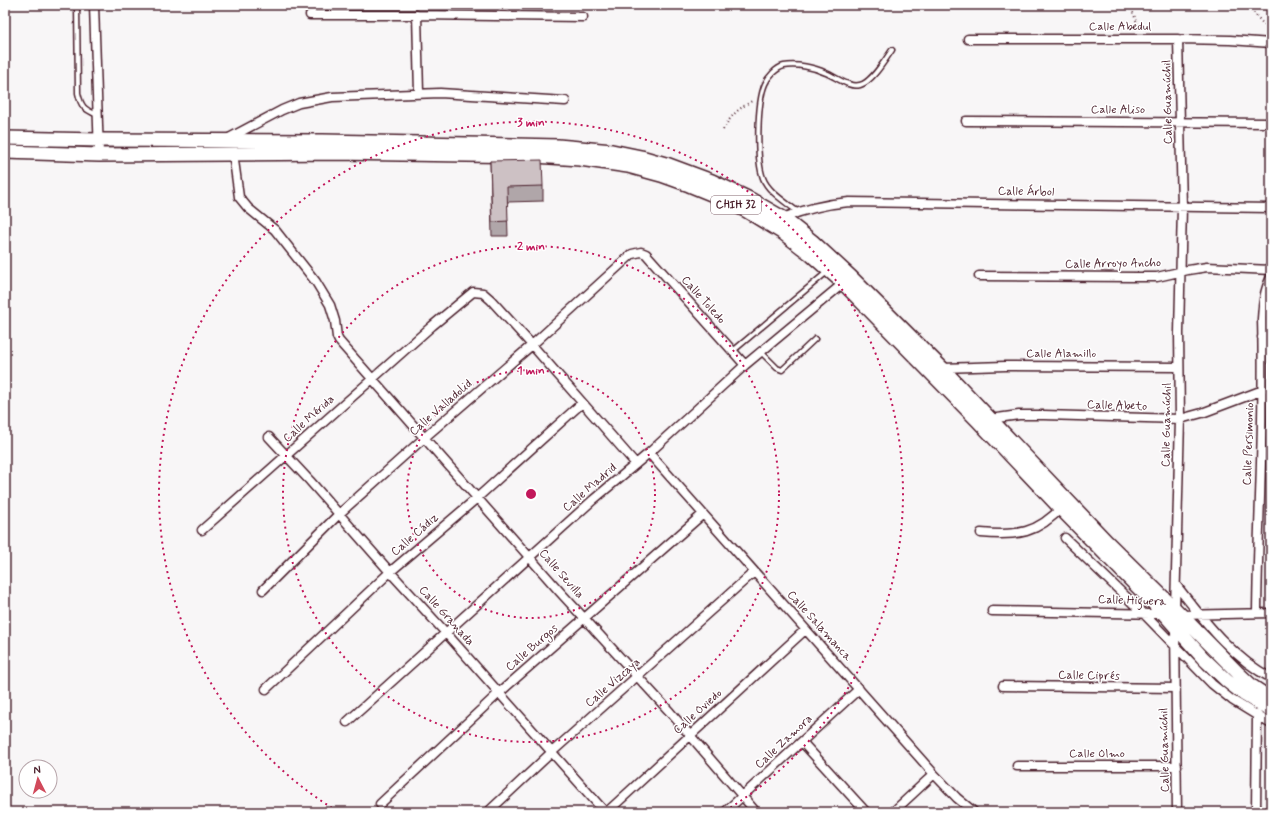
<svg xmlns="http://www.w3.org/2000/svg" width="1276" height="817" font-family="Mynerve,sans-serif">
<rect width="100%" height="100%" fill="#f8f6f7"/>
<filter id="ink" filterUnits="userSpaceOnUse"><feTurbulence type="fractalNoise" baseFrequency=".025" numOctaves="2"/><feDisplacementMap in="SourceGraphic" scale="8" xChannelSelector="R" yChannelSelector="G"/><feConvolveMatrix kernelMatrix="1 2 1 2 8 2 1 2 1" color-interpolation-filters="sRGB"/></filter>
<g filter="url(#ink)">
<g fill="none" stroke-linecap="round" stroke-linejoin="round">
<defs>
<path id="service" d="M77 5 78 93C81 107 84 109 97 115
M798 212C786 202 768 192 763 178 756 160 757 102 765 84 768 77 776 68 784 66 797 64 814 67 826 73 836 77 849 88 860 85 872 82 885 60 892 50
M733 351 827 272
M761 352 777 368 782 370 815 339"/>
<path id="minor" d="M94 5 99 155
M310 15H417L583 17
M417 15 419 93
M968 39H1178L1230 40 1271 43
M966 121 1271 123
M227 139 282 110 299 103 332 97 440 93 565 101
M233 153 239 197 248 208 275 230 316 282 330 305 335 321 337 337 339 341 560 592 670 712 756 812
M783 218C805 209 826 204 849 202L1271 208
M979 276 1138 277H1157L1188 270 1207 267 1271 270
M1262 337 1271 339
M942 368 1005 366 1179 367
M990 419 1019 415H1044L1180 419 1202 413 1263 390
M269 437 310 481 390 572 446 633 605 812
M649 453 934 774 957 798 974 812
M202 530 432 326 473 292 483 293 491 300 532 345 636 464
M981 533C1018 536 1037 534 1063 506
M1065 538 1143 613 1212 684 1232 700 1271 724
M1176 585C1204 620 1231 657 1271 678
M263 590 339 514 424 438 532 345 632 254 641 252 646 254 745 365
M1175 610 1180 419 1179 333 1182 207 1178 39
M992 611 1164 614
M1257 613C1258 515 1265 417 1262 319 1263 304 1264 291 1271 277
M1180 615 1271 613
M1175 625 1177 812
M1003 686 1175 688
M266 689 390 572 477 498 582 403
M347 722 593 500 649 453 745 365 846 281
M802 742 866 812
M1017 766H1177
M380 804 499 693 703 514
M488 812 552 752 754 572
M607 812 805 630
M725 812 859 689
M893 812 934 774
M1256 812 1257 714"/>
<path id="primary" d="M5 138 98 140 323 141 558 146 612 151 641 157 669 165 712 181 750 199 783 218 812 241 851 277 942 368 1107 542 1175 609 1238 673 1253 687 1271 699
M5 152 99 155 337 153 535 156 580 159 628 166 661 175 689 185 721 198 745 210 783 233 809 253 843 283 978 421 1061 509 1164 614 1203 658 1227 681 1245 695 1271 711"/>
</defs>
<use href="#service" stroke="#4a1f2b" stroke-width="7"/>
<use href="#minor" stroke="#4a1f2b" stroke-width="11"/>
<use href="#primary" stroke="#4a1f2b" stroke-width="16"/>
<path stroke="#4a1f2b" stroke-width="2" stroke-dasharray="1 3" stroke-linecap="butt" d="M1130 5 1140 30
M1244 5 1254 13 1271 33
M723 130C731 115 739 108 754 100"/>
<use href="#service" stroke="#fff" stroke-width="4"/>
<use href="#minor" stroke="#fff" stroke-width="8"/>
<use href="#primary" stroke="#fff" stroke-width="13"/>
</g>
<path fill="#b0a6a9" stroke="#4a1f2b" d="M490 161 543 186V201L507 202 508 236H492Z"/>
<path fill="#cdc1c4" stroke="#4a1f2b" d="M542 160 543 186 507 187 508 221 492 222 490 161Z"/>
</g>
<g fill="none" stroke="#c2185b" stroke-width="2" stroke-dasharray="2 4">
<circle cx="531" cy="494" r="124"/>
<circle cx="531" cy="494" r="248"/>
<path d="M337 811A372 372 0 1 1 725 811"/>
</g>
<g text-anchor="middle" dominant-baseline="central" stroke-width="3" stroke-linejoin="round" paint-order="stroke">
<rect fill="#fff" stroke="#80626b" stroke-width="1" x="711" y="196" width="50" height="18" rx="3"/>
<g font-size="11" font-weight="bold" fill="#4a1f2b">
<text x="736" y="205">CHIH 32</text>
</g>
<g font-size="12" fill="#4a1f2b" stroke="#fff">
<text x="1120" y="27">Calle Abedul</text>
<text transform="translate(1168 102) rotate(-91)">Calle Guamúchil</text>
<text x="1118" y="110">Calle Aliso</text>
<text transform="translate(1026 192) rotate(1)">Calle Árbol</text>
<text transform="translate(1113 264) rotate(-1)">Calle Arroyo Ancho</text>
<text transform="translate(703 300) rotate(48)">Calle Toledo</text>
<text x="1061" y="354">Calle Alamillo</text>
<text transform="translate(1117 406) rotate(2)">Calle Abeto</text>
<text transform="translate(441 408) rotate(-41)">Calle Valladolid</text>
<text transform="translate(309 419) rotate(-42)">Calle Mérida</text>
<text transform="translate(1167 425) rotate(-89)">Calle Guamúchil</text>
<text transform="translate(1249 444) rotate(-88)">Calle Persimonio</text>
<text transform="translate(590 488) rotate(-41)">Calle Madrid</text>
<text transform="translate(415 535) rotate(-41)">Calle Cádiz</text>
<text transform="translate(561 574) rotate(49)">Calle Sevilla</text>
<text transform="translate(1132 601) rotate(2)">Calle Higuera</text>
<text transform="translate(446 616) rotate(48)">Calle Granada</text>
<text transform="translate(819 626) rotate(48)">Calle Salamanca</text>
<text transform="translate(532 648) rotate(-41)">Calle Burgos</text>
<text transform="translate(1089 676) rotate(1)">Calle Ciprés</text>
<text transform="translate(613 683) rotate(-41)">Calle Vizcaya</text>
<text transform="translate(698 712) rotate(-42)">Calle Oviedo</text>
<text transform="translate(784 742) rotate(-43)">Calle Zamora</text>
<text transform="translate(1165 750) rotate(-91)">Calle Guamúchil</text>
<text x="1097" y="754">Calle Olmo</text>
</g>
</g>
<circle cx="531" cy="494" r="6" fill="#c2185b" stroke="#fff" stroke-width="2"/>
<g font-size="12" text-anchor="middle" font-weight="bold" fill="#c2185b" stroke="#fff" stroke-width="3" stroke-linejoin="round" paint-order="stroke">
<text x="531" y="126">3 min</text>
<text x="531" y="250">2 min</text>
<text x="531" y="374">1 min</text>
</g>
<rect width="1276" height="817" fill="none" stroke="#fff" stroke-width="20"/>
<rect x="10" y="10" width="1256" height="797" fill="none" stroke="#4a1f2b" stroke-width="1.5" filter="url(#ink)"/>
<g transform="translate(38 779) rotate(354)"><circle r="19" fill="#ffffff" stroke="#b7a5aa"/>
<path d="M0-3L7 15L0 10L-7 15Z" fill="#d1495b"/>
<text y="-6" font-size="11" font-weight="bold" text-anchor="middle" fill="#4a1f2b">N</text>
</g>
</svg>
